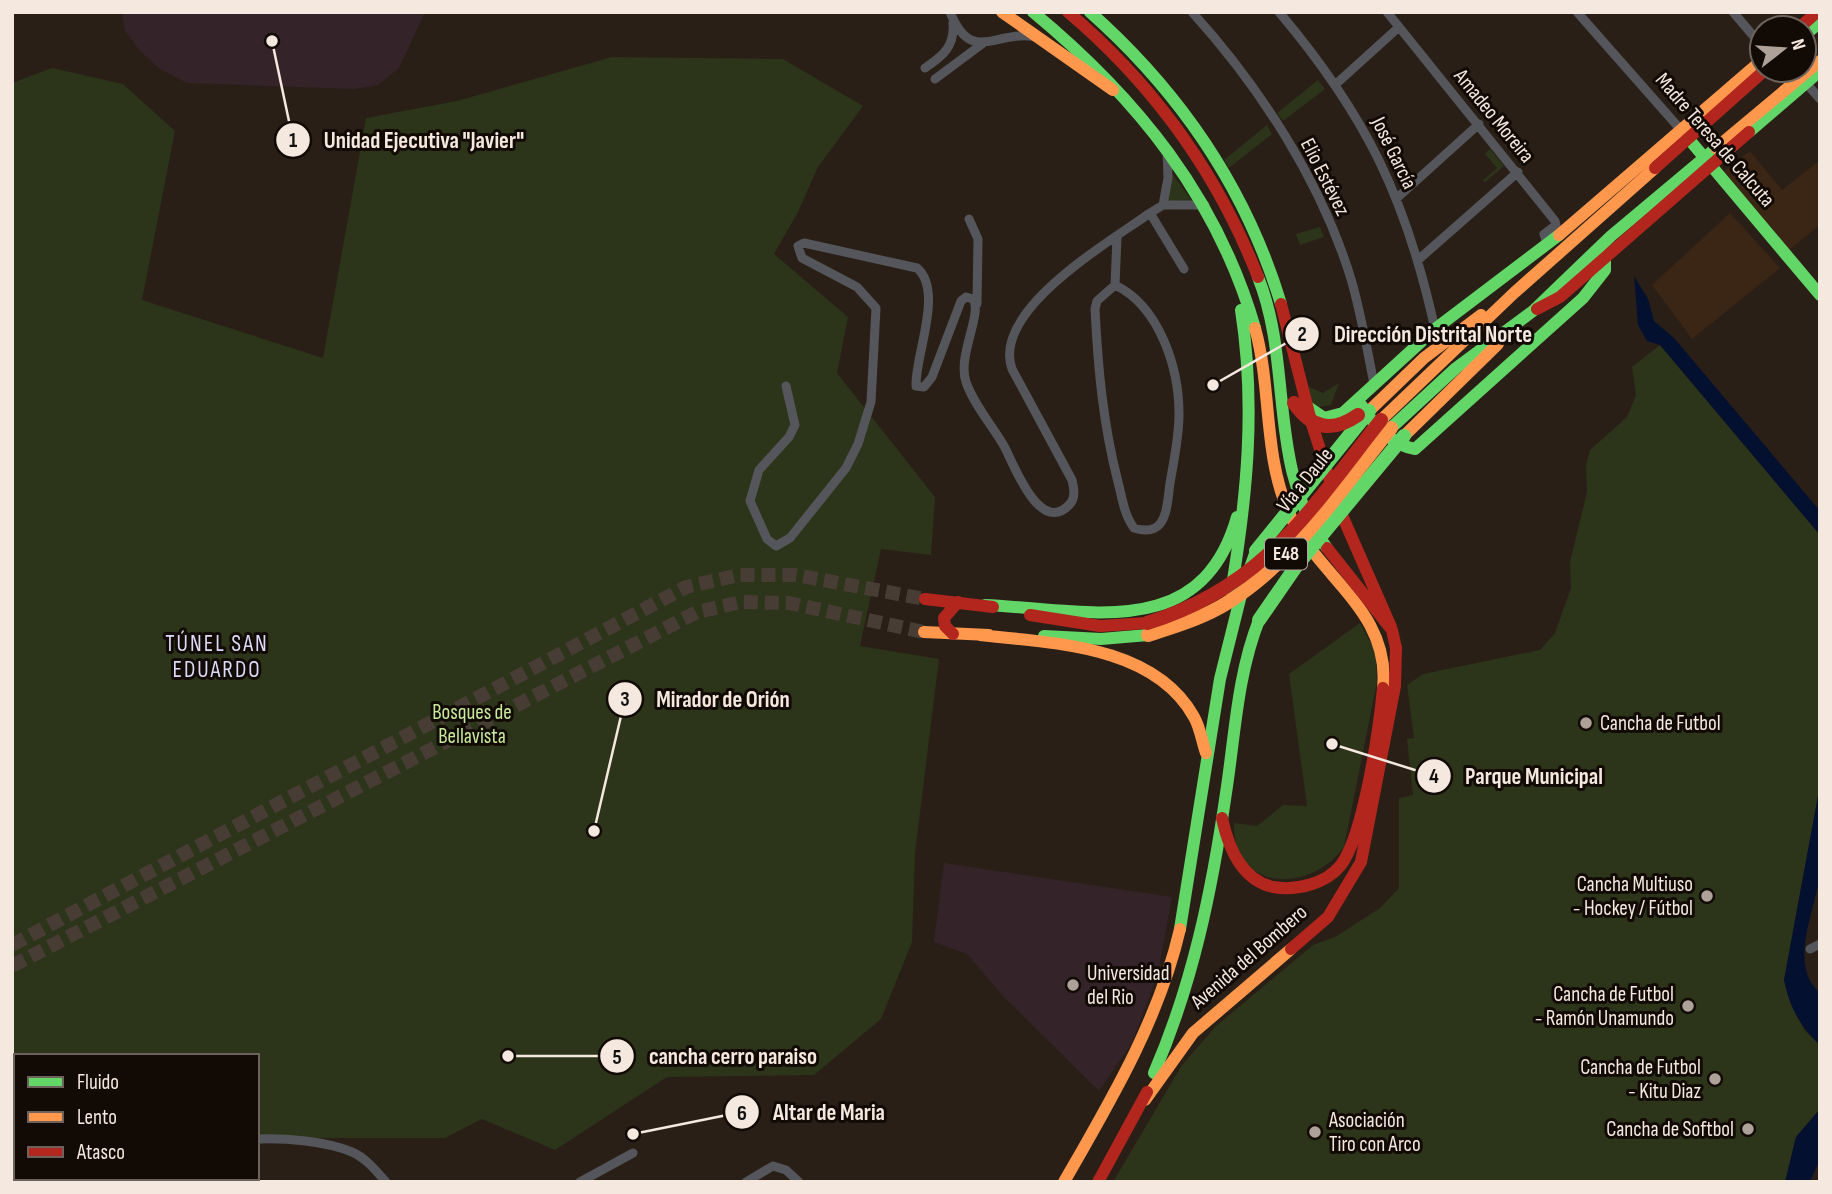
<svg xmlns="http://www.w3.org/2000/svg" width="1832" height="1194" font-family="'Sofia Sans Condensed',sans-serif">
<rect width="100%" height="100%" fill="#291f17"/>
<path fill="#3b2514" d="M1750 151 1782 190 1820 160V225L1788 251 1724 171Z
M1730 213 1780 268 1692 339 1652 285Z"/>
<path fill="#342328" d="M122 12H425L399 68 378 85 355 89 187 83 160 69 140 51 125 31Z
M944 863 1172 897 1158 973 1132 1043 1099 1091 1004 997 967 954 934 942Z"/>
<path fill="#2c341a" d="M612 57 783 59 863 106 818 167 798 212 774 254 848 317 837 373 935 497 931 555 881 549 860 646 939 659 915 853 912 942 881 1019 814 1075 667 1077 555 1150 482 1119 445 1138H277L257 1146V1056H16V1178H120L118 1182H12V83L52 68 123 84 175 131 142 300 323 358 366 118 457 101Z
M1318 80 1325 89 1283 121 1277 113Z
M1267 125 1272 134 1229 168 1224 160Z
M1490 149 1504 166 1485 182 1483 180 1497 168 1485 154Z
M1166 165 1197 208 1161 203Z
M1320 227 1324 237 1300 245 1296 234Z
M1660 345 1820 535V785L1784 980 1804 1030 1820 1045V1109L1796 1137 1785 1182H1113L1182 1065 1216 1026 1313 945 1335 937 1380 908 1399 888V798L1413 795 1407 739 1414 738 1407 685 1423 674 1540 650 1555 633 1571 588 1570 562 1587 492 1586 465 1590 450 1627 417 1636 395 1632 367Z
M1339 383 1331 405 1318 407 1309 405 1303 384 1323 393Z
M1360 623 1376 652 1377 682 1344 847C1309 895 1232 891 1234 823L1257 826 1283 805 1307 806 1289 674Z"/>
<path fill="#041030" d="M1634 276 1648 299 1654 321 1674 338 1820 511V535L1660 345 1647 341 1638 325Z
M1820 785C1820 814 1823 845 1820 873 1816 910 1787 965 1820 993V1045C1799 1025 1790 1008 1784 980Z
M1820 1109V1159L1810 1182H1785L1796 1137Z"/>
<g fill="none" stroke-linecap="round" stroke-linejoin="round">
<path stroke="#483d35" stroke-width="14" stroke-dasharray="14 7" stroke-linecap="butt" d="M12 945 686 587 739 575H796L925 599
M12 966 697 612 741 602 789 603 924 632"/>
<path stroke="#55565b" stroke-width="9" d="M950 12C972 66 995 29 1036 37
M1192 12C1260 87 1321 181 1351 279 1361 313 1367 349 1374 384
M1279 12C1366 115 1406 198 1435 329
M1387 12 1555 221 1556 225 1544 234 1547 243
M1577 12 1681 130
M1733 12 1762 46
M925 68C943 56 955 46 953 23
M935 79 982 44
M1806 83 1820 99
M1336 84 1399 27
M1397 198 1479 124
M1163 205 1168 178 1167 149
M1150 213 1184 269
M969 219 978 239 977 304
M1418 260 1518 172
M1115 285C1159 306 1179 367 1179 414 1179 437 1174 460 1170 483 1168 495 1168 522 1155 528 1149 531 1140 530 1134 528 1124 515 1122 497 1118 482 1103 424 1098 368 1095 309L1097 301Z
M1115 285 1117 237
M786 386 795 425 789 437 759 470 750 501 767 539 776 546 790 538 846 468 858 444 871 402 876 308 857 287 802 258 798 246 804 243 917 268C944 291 915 355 916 386L924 387 932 377 961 301 966 297 973 299C983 313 957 356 966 382 974 405 992 425 1004 446 1013 462 1039 536 1069 505 1076 498 1074 489 1072 480L1012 369C991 310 1111 241 1150 213L1163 205H1205
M1810 949 1820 944
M257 1139C286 1138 326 1141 352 1152 366 1158 376 1171 386 1182
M140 1182 142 1178
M180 1182 183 1178
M580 1182 633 1153
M746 1182 773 1166 786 1170 799 1182"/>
<path stroke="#63d668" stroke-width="12" d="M1033 12C1137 98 1217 197 1255 328
M1090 12C1180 92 1246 188 1281 304
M1804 36 1820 22
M1682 131 1820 295
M1749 132 1820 71
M1258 277C1294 367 1266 466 1327 548
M1362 406C1372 424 1394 446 1415 449L1583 298 1605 270V256
M1308 407 1324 418 1343 413 1435 329 1559 235
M1391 428 1456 368 1533 311 1611 236 1716 148
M1231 592C1247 497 1256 406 1241 310
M985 605C1086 609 1201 644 1237 517
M1044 636 1101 639 1148 635
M1180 929 1220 679 1243 587 1256 551
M1154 1073C1193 983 1212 890 1226 793 1235 735 1237 676 1259 620"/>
<path stroke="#ff974d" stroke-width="12" d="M1002 12 1113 90
M1716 148 1820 61
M1559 235 1762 60
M1255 328C1272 389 1263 455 1289 513 1317 577 1391 610 1383 688
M1369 411 1424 358 1481 315
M1381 420 1514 293 1655 168
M1404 436 1498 344
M924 632 989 635
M980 635C1052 643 1154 645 1194 717 1200 727 1202 742 1206 753
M1145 1100 1193 1033 1291 949
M1064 1182C1110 1102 1159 1020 1180 929"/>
<path stroke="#b3261e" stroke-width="12" d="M1068 12C1154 85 1217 172 1258 277
M1799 28 1817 12
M1655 168 1765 70
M1281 304 1311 421 1338 506 1391 627
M1537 309 1560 297 1749 132
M925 599 993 607
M1030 615 1100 626 1147 623
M953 634 945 626 944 618 958 602
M1222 818C1228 846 1241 880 1273 887 1296 891 1326 884 1341 865 1364 834 1379 729 1383 688
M1291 949 1328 917 1361 862 1395 686 1396 648 1392 630 1327 548
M1098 1182 1147 1092"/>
<path stroke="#63d668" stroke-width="14" d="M1256 551 1369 411
M1259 620 1297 565 1404 436"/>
<path stroke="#ff974d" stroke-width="14" d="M1148 635C1175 626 1203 618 1227 603 1295 561 1341 489 1391 428"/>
<path stroke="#b3261e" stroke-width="14" d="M1294 403C1312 429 1332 433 1358 415
M1147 623C1264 587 1309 511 1381 420"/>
</g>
<g fill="#aea298" stroke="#120a05" stroke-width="2.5">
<circle cx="1586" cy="723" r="7"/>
<circle cx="1707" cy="896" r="7"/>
<circle cx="1073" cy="985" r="7"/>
<circle cx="1688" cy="1006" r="7"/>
<circle cx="1715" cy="1079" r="7"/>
<circle cx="1748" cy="1129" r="7"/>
<circle cx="1315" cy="1132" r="7"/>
</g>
<g text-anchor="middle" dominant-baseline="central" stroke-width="6" stroke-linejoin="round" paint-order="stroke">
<rect fill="#120a05" stroke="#b1a59d" stroke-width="2" x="1265" y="538.5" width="42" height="31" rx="5"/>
<g font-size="19" font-weight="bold" fill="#f5e8de">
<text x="1286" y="554">E48</text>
</g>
<g font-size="21" fill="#f5e8de" stroke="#120a05">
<text transform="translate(1494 116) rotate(51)">Amadeo Moreira</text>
<text transform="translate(1715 140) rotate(49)">Madre Teresa de Calcuta</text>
<text transform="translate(1394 153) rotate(64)">José García</text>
<text transform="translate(1325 177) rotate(63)">Elio Estévez</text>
<text transform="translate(1305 480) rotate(-51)">Vía a Daule</text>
<text transform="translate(1249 957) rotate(-41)">Avenida del Bombero</text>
</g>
<g font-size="21" fill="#c9ea9b" stroke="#120a05">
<text x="472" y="712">Bosques de<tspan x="472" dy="24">Bellavista</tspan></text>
</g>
<g font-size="21" fill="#f5e8de" stroke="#120a05" text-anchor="end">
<text x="1600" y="723" text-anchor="start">Cancha de Futbol</text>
<text x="1693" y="884">Cancha Multiuso<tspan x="1693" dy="24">- Hockey / Fútbol</tspan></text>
<text x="1087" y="973" text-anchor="start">Universidad<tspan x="1087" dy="24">del Rio</tspan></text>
<text x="1674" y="994">Cancha de Futbol<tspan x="1674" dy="24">- Ramón Unamundo</tspan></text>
<text x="1701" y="1067">Cancha de Futbol<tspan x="1701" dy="24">- Kitu Diaz</tspan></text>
<text x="1329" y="1120" text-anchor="start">Asociación<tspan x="1329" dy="24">Tiro con Arco</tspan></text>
<text x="1734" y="1129">Cancha de Softbol</text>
</g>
<g font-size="23" letter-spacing="2" fill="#dddaf7" stroke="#120a05">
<text x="217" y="644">TÚNEL SAN<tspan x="217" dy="26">EDUARDO</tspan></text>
</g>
</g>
<path fill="none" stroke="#f5e8de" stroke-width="2.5" d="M272 41L293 140M1213 385L1302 334M594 831L625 699M1332 744L1434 776M508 1056L617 1056M633 1134L742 1112"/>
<g fill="#f5e8de" stroke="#120a05" stroke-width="2.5">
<circle cx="272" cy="41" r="7"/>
<circle cx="1213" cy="385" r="7"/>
<circle cx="594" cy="831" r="7"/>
<circle cx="1332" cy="744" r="7"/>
<circle cx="508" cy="1056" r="7"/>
<circle cx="633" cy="1134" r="7"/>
<circle cx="293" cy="140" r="18"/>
<circle cx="1302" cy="334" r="18"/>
<circle cx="625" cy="699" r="18"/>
<circle cx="1434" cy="776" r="18"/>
<circle cx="617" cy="1056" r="18"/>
<circle cx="742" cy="1112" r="18"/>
</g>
<g font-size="21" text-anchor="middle" font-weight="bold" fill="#111">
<text x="293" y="147">1</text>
<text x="1302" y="341">2</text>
<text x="625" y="706">3</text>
<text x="1434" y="783">4</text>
<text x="617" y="1064">5</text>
<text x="742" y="1120">6</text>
</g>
<g font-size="23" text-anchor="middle" font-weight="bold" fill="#f5e8de" stroke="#120a05" stroke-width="6" stroke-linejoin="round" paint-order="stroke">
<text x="424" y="148">Unidad Ejecutiva "Javier"</text>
<text x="1433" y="342">Dirección Distrital Norte</text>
<text x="723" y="707">Mirador de Orión</text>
<text x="1534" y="784">Parque Municipal</text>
<text x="733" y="1064">cancha cerro paraiso</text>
<text x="829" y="1120">Altar de Maria</text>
</g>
<rect width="1832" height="1194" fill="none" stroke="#f5e8de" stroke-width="28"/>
<rect x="14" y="1054" width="245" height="126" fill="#120a05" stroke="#6d635c" stroke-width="2"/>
<rect x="28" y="1077" width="35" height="10" fill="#63d668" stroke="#6d635c" stroke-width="2"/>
<text x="77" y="1089" font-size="21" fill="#f5e8de">Fluido</text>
<rect x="28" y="1112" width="35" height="10" fill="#ff974d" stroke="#6d635c" stroke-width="2"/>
<text x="77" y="1124" font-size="21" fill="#f5e8de">Lento</text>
<rect x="28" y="1147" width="35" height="10" fill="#b3261e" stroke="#6d635c" stroke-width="2"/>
<text x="77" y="1159" font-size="21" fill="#f5e8de">Atasco</text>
<g transform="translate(1783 49) rotate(73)"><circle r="33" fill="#120a05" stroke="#6d635c" stroke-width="2"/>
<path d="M0-5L12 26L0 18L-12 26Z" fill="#aea298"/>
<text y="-10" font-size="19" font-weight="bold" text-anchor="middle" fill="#f5e8de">N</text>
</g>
</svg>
